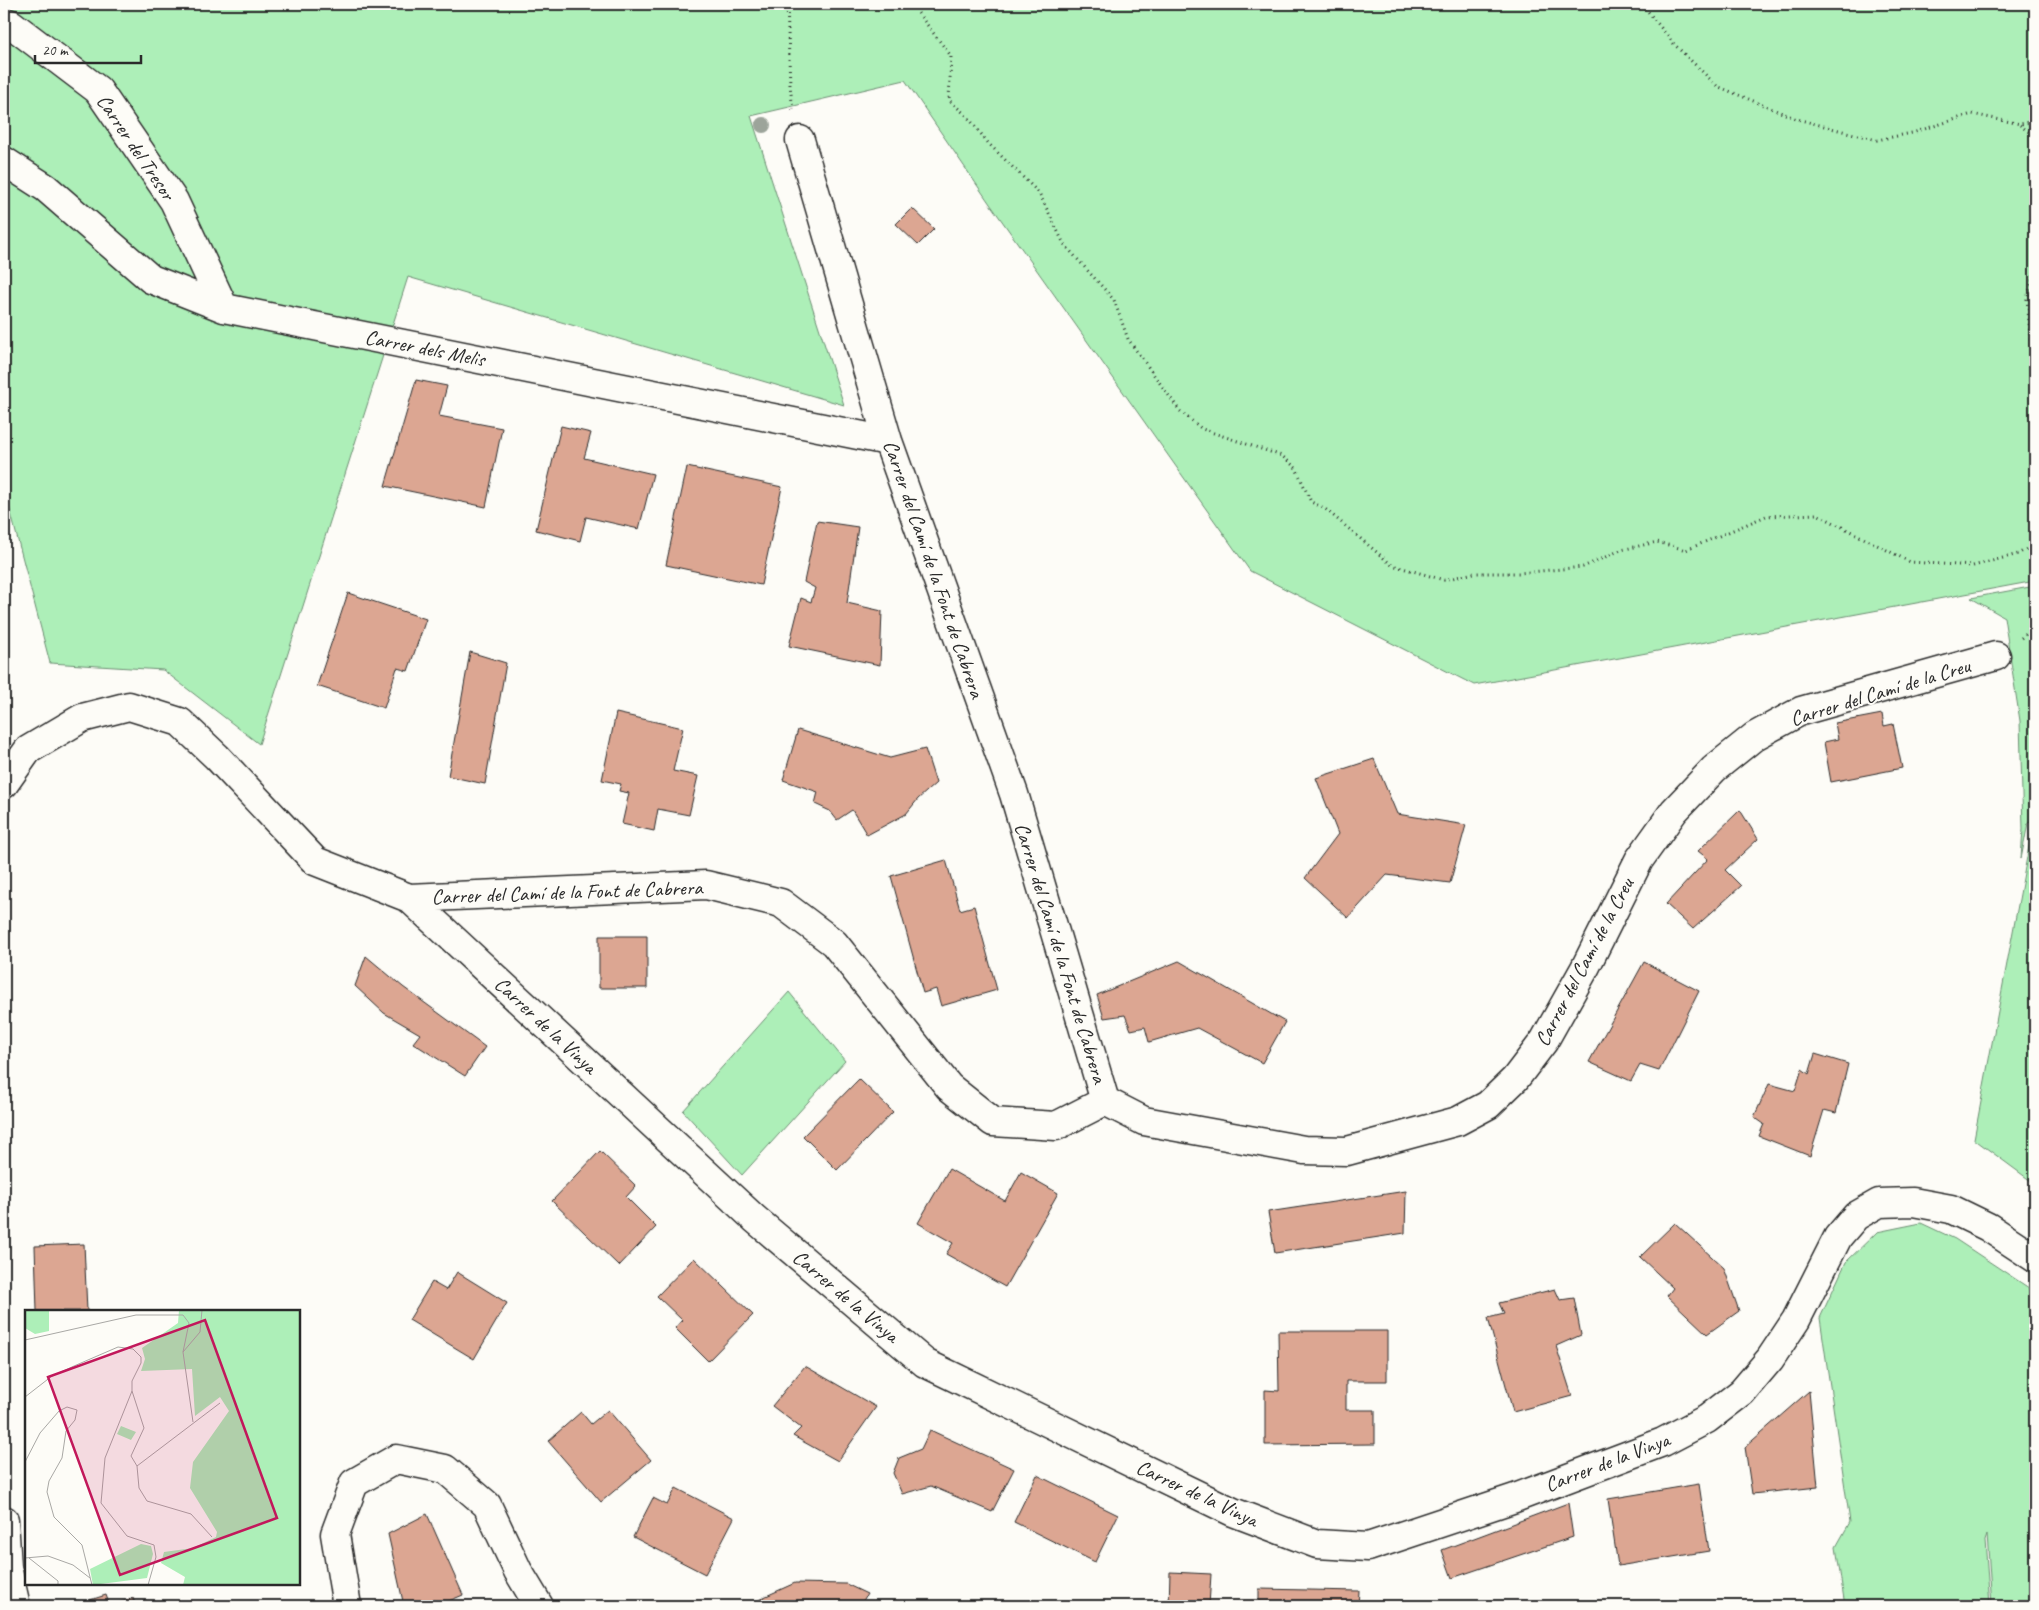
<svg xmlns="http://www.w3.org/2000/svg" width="2039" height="1610" font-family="Caveat,sans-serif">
<rect width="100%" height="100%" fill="#fdfcf7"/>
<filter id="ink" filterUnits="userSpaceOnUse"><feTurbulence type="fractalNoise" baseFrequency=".02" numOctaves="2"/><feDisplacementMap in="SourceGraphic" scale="10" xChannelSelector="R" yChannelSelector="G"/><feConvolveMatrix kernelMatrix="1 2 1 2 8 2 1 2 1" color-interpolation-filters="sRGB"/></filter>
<g filter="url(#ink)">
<path fill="#adefb8" stroke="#6c8d72" d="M4 4H2035V581L1474 685 1250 571 990 204 905 80 751 116 844 405 408 277 259 744 163 670 50 663 4 487Z
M2035 586V817L2028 823 2021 859 2023 829 2020 721 2004 617 1971 598Z
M2035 824V1184L1974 1139 2033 825Z
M789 992 845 1061 742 1175 683 1111Z
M1921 1223 1955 1239 2035 1292V1606H1992L1987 1535 1985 1541 1990 1606H1845L1836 1547 1850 1522 1820 1318 1846 1262 1877 1232Z"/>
<path fill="#dca692" stroke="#2b2b2b" d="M912 208 934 229 918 245 896 224Z
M416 380 447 386 439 416 502 428 486 507 385 486Z
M561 426 591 433 584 458 653 474 639 529 586 517 580 541 536 530Z
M687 467 782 487 761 585 666 565Z
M817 521 858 527 847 603 882 611 880 665 789 646 801 598 811 602 815 588 804 582Z
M348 593 426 619 408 671 397 668 384 708 317 686Z
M4 645 10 650 4 658Z
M470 652 506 663 485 784 448 776Z
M616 713 683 728 673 771 698 776 689 815 658 809 654 831 622 824 629 793 619 791 621 784 602 780Z
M1882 714 1884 726 1893 724 1902 768 1831 782 1824 742 1838 739 1835 723Z
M798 730 890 758 925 749 936 783 918 799 906 814 867 835 852 810 837 820 830 811 815 804 818 792 783 780Z
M1374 759 1397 814 1466 825 1450 883 1387 875 1348 918 1305 878 1338 834 1316 778Z
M1740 810 1758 839 1725 870 1741 886 1693 929 1666 904 1708 859 1698 851Z
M946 860 960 910 974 906 997 990 941 1006 936 989 923 993 891 876Z
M599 936H647V988H599Z
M366 956 403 987 485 1047 465 1076 413 1043 420 1034 384 1013 355 986Z
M1179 961 1285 1022 1262 1063 1197 1028 1149 1042 1145 1027 1131 1030 1125 1015 1104 1018 1097 995Z
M1644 962 1699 991 1659 1071 1640 1065 1631 1081 1589 1062Z
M1815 1054 1848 1064 1836 1113 1824 1110 1810 1156 1759 1136 1764 1124 1754 1117 1769 1084 1795 1091 1802 1069 1809 1074Z
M859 1079 893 1112 837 1170 803 1136Z
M600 1151 636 1186 626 1197 656 1227 619 1266 552 1201Z
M949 1169 1005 1201 1021 1172 1058 1193 1005 1287 946 1254 953 1243 918 1223Z
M1406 1191 1405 1233 1275 1253 1268 1212Z
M1675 1223 1724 1268 1739 1311 1707 1334 1667 1296 1673 1288 1640 1257Z
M84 1244 87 1311H37L35 1246Z
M694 1258 753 1315 708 1361 675 1328 682 1320 657 1296Z
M457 1272 507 1303 474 1359 409 1320 432 1282 446 1290Z
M1555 1289 1560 1300 1574 1298 1581 1335 1556 1346 1572 1396 1513 1412 1488 1318 1504 1314 1499 1303Z
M1278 1331H1387V1381H1346V1410H1375V1444L1265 1445V1390L1279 1391Z
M805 1366 876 1407 838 1461 793 1436 801 1428 772 1406Z
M1809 1391 1818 1487 1752 1494 1745 1447Z
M608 1410 651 1460 601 1502 548 1441 581 1412 591 1424Z
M930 1430 1014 1469 992 1512 931 1486 902 1494 893 1473 899 1458 921 1449Z
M1037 1475 1118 1515 1095 1562 1014 1522Z
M1699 1484 1709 1551 1618 1566 1608 1499Z
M676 1488 734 1518 705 1574 633 1537 653 1498 667 1505Z
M1568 1503 1573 1537 1452 1578 1442 1550Z
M427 1514 463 1595 437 1606H404L388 1534Z
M1170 1572 1211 1574 1209 1606H1169Z
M795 1583 846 1584 867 1594 860 1606H749L764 1597Z
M1259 1589 1359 1591 1358 1606H1259Z
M106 1595 110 1606 133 1598 136 1606H71Z"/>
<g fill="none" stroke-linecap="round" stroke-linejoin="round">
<defs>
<path id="minor" d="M4 22 11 24 98 90 174 201 224 308
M4 161 46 188 151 279 224 308 888 441
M4 784 28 750 82 718 129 706 180 722 217 757 315 861 409 898 706 885 781 903 834 943 949 1087 993 1122 1056 1126 1105 1101 1014 794 888 441 800 140
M409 898 755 1219 925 1363 1233 1512 1317 1544 1368 1547 1515 1498 1663 1442 1707 1419 1742 1392 1770 1359 1796 1320 1838 1237 1856 1216 1879 1203 1913 1202 1951 1209 1988 1227 2035 1258
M1105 1101 1144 1121 1304 1150 1347 1151 1458 1121 1488 1105 1515 1079 1544 1041 1585 968 1639 860 1674 811 1714 769 1755 736 1801 711 1996 656
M4 1520 7 1567 16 1606
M347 1606 335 1534 354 1483 396 1459 445 1469 487 1505 518 1571 539 1606"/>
</defs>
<use href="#minor" stroke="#2b2b2b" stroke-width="31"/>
<path stroke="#2b2b2b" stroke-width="3" stroke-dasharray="1 4" stroke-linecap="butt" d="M787 4 790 85 793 110
M914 4 918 13 951 56 949 100 967 116 989 144 1039 193 1064 244 1114 300 1128 339 1180 411 1202 429 1282 456 1296 468 1311 502 1324 508 1392 565 1444 580 1474 573H1519L1583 567 1621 550 1657 542 1686 550 1766 516 1817 514 1910 562 1973 566 2018 554 2035 544
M1642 4 1674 44 1717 86 1797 119 1877 140 1912 133 1972 114 2020 124 2035 121
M2020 125 2035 137
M2035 270 2027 299 2035 391
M2021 638 2029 632 2035 633"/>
<use href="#minor" stroke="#fdfcf7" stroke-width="28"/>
</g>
<circle fill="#9ca49a" cx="763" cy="125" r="8"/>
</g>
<g text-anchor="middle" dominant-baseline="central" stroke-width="4" stroke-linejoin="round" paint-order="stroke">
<g font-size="21" fill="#2b2b2b" stroke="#fdfcf7">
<text transform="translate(136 147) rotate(56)">Carrer del Tresor</text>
<text transform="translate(425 348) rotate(11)">Carrer dels Melis</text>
<text transform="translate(934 569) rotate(71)">Carrer del Camí de la Font de Cabrera</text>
<text transform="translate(1880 692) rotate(-17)">Carrer del Camí de la Creu</text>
<text transform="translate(567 892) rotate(-2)">Carrer del Camí de la Font de Cabrera</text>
<text transform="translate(1061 953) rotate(73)">Carrer del Camí de la Font de Cabrera</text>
<text transform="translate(1584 962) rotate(-62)">Carrer del Camí de la Creu</text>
<text transform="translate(546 1025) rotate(43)">Carrer de la Vinya</text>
<text transform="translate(846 1296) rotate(40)">Carrer de la Vinya</text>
<text transform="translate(1607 1462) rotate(-21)">Carrer de la Vinya</text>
<text transform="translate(1197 1493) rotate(25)">Carrer de la Vinya</text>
</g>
</g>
<g transform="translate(25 1310)">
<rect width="275" height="275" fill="#fdfcf7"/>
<path d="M0 0H24V21L10 24 0 18ZM154 0H275V275H158L160 267 136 253 139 242 168 238 191 227 192 222 165 178 168 152 204 101 195 87 170 106 167 59 116 61 120 49 117 38 153 13ZM96 116 111 122 106 130 92 124ZM116 234 126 236 128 244 122 268 68 275 65 259Z" fill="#adefb8"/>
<path fill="none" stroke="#a9a8a5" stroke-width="1" d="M0 30 111 5H158L164 13 158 42 168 112M158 42 175 22 177 0M107 81 80 148 76 193 102 226 129 235 131 247 123 275M0 87 27 66 49 56 93 37 108 39 116 47V53L107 71V81L119 118 106 146 112 156 195 93M0 152 15 123 34 101 42 97 52 100 50 110 41 121 37 148 24 171 22 182 29 207 57 235 67 275M112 156 114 178 122 191 166 204 187 227M0 248 23 246 48 255 65 268M4 248 33 271V275"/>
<path fill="#c2185b" fill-opacity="0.15" stroke="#c2185b" stroke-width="2.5" d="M180 10 252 208 95 265 23 67Z"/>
<rect width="275" height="275" fill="none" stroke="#2b2b2b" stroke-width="2.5"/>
</g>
<rect width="2039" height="1610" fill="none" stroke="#fdfcf7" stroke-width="20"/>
<rect x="10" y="10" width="2019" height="1590" fill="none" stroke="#2b2b2b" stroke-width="2" filter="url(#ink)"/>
<path d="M35 55v8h106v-8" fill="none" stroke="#2b2b2b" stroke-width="2.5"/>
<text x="42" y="55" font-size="15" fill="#2b2b2b" stroke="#fdfcf7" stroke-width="4" paint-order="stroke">20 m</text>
</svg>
